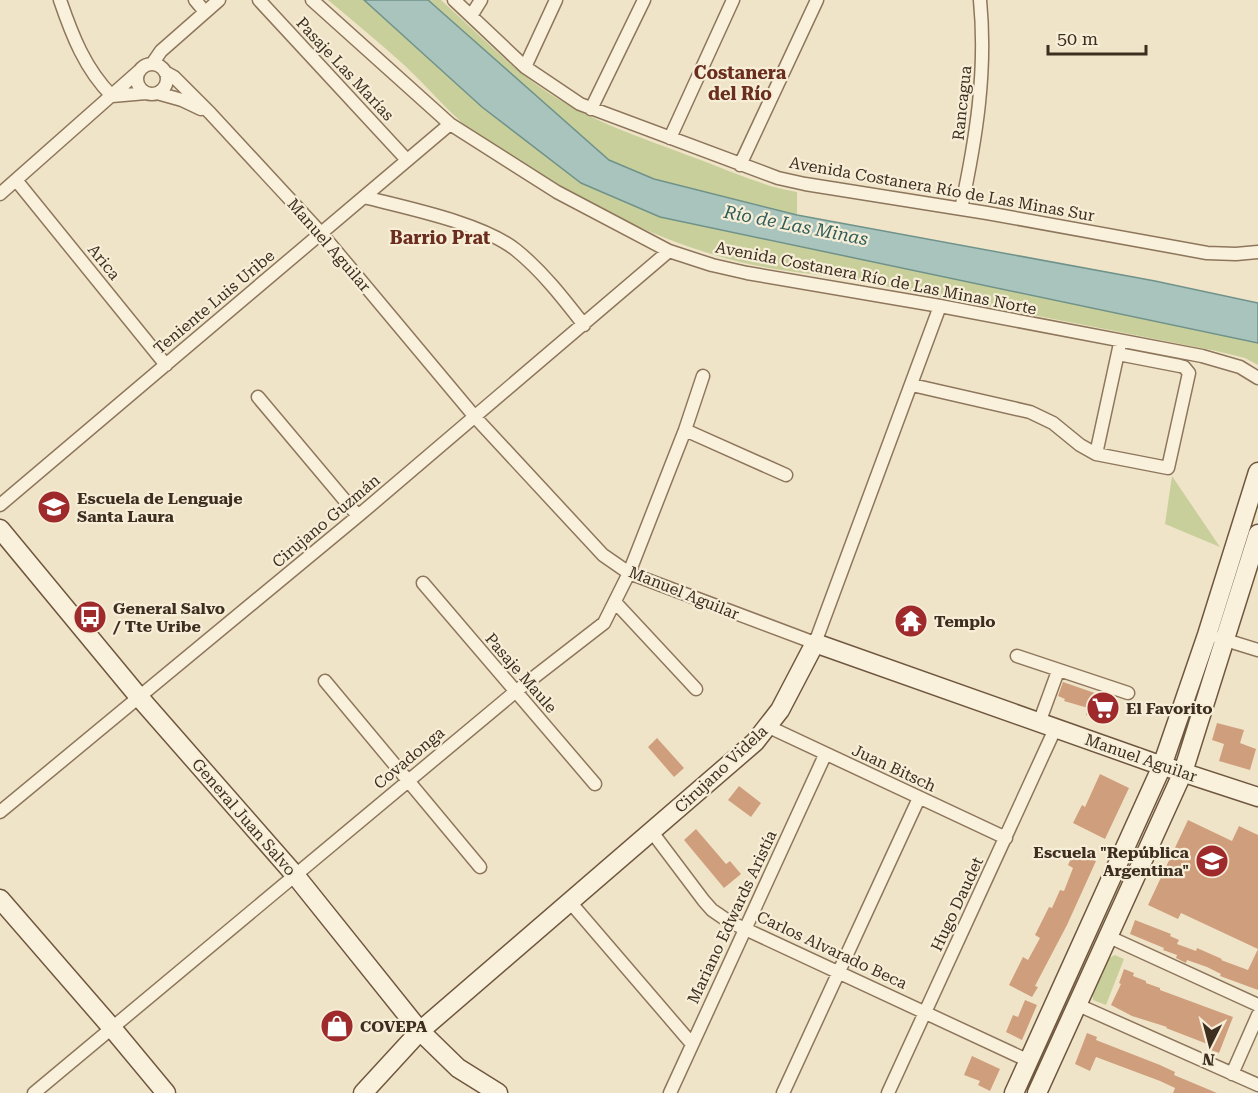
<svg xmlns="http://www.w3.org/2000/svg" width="1258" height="1093" font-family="'Roboto Serif',serif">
<rect width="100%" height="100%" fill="#f0e4c8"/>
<path fill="#c9cf9b" d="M328 0H364L482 107 580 183 660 217 1258 343V365L1245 358 1216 351C1099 328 981 305 864 282 815 273 765 271 718 256 639 233 563 192 493 147 458 124 433 92 403 64 379 42 353 21 328 0Z
M428 0H441C470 26 498 55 529 79 579 118 640 137 698 159 730 171 762 186 797 192V215L654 179 609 160Z
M1172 476 1220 547 1165 524Z
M1115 955 1124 959 1106 1005 1093 1000 1092 992 1107 959Z"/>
<path fill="#a9c4bc" stroke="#6f938a" stroke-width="1.5" d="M364 0H428L609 160 654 179 797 215 1155 281 1258 303V343L660 217 581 183 482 107Z"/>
<path fill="#cf9f7d" d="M1063 682 1115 700 1107 722 1086 715 1088 708 1064 701 1065 699 1058 696Z
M1217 723 1244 730 1240 743 1256 749 1250 770 1219 761 1224 744 1212 740Z
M657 738 684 768 674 777 648 747Z
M1100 774 1129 788 1105 839 1073 823 1082 805 1085 807Z
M739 786 761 803 751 817 728 800Z
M1188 820 1232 841 1239 826 1258 835V949L1181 913 1178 919 1148 905Z
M696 829 726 864 730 861 741 874 724 888 684 840Z
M1074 852 1096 861 1067 925 1035 986 1038 987 1032 997 1009 985 1023 957 1028 960 1040 938 1035 935 1049 907 1052 908 1060 890 1064 891 1073 868 1068 865Z
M1135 920 1171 934 1170 936 1179 940 1177 944 1196 951 1197 948 1222 959 1221 960 1248 970 1258 949V990L1220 976 1221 974 1207 967 1187 960 1186 963 1176 958 1177 955 1163 950 1164 948 1130 934Z
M1124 969 1134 973 1133 976 1146 981V983L1160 988V990L1233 1017 1219 1053 1208 1049 1210 1045 1166 1028 1167 1027 1132 1016 1111 1005 1121 984 1119 983Z
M1025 1000 1037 1005 1022 1040 1006 1032 1013 1015 1018 1017Z
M1087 1033 1097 1037 1096 1040 1160 1065 1175 1072 1174 1075 1217 1093H1173L1175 1088 1160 1081 1096 1057 1090 1071 1075 1064Z
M972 1056 1000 1069 990 1091 978 1085 980 1081 964 1075Z"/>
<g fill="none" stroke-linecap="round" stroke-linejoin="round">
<defs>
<path id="street" d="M60 0C72 35 85 69 112 96
M195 0 205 12
M259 0 407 160
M312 0 450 124 557 192 669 251 712 265 747 273 940 306 1202 356 1240 367 1258 378
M454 0 525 67 580 104 778 178 805 184 987 213 1207 253 1236 254 1258 252
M471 16 481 0
M152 64 161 51 219 0
M137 79a15 15 0 1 1 30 0a15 15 0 1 1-30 0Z
M525 67 556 0
M165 72 174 77 210 113 321 233 475 417 603 555 629 573 815 643 940 306
M157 93 182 100 201 109
M112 96 146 93
M591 109 644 0
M670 138 733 0
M740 165 817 0
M16 180 166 365
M0 194 139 71
M364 197C407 208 482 223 516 250 542 271 563 298 584 325
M961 209C976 139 987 72 980 0
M912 385 1030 412 1053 423 1080 445 1096 454 1168 468 1189 373 1184 367 1180 366 1118 354
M258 397 358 516
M685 430 786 475
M1096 454 1119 348
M0 505 450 124
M423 583 595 784
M615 602 696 689
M1219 638 1258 650
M1017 656 1128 693
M325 681 480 867
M1039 723 1058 671
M769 727 1006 838
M0 812 358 516 669 251
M652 832 704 901 712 910 728 921 1029 1061
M570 902 692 1044
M1107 936 1258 1005
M1078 1005 1258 1085
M1232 1074 1258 1015
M34 1093 515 692 604 623 629 573 685 430 703 376
M670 1093 825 755
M783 1093 919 798
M888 1093 1055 729"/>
<path id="secondary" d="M0 529 139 697 295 875 420 1031 458 1068 498 1093
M0 899 112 1028 166 1093
M363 1093 420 1031 755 742 780 710 815 643 1151 762 1258 797
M1014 1093 1162 766 1207 635 1258 472
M1037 1093 1183 772 1258 534"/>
</defs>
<use href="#street" stroke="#8d765c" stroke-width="15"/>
<use href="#secondary" stroke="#6f573f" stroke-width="21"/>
<use href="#street" stroke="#faf1dc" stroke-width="12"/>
<use href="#secondary" stroke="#faf1dc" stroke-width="18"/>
</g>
<defs>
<symbol id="school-disc" viewBox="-11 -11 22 22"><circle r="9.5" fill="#9e2a2b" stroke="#f7eed8"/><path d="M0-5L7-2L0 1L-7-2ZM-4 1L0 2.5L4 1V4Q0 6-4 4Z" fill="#fff"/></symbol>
<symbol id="bus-disc" viewBox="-11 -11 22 22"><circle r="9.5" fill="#9e2a2b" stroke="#f7eed8"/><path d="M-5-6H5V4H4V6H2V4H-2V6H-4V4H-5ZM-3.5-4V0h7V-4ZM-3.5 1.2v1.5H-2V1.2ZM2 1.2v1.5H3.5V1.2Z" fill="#fff"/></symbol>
<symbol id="temple-disc" viewBox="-11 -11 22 22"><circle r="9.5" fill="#9e2a2b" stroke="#f7eed8"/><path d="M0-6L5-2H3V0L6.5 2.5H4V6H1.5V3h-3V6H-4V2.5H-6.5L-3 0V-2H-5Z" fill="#fff"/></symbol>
<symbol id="supermarket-disc" viewBox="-11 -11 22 22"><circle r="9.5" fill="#9e2a2b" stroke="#f7eed8"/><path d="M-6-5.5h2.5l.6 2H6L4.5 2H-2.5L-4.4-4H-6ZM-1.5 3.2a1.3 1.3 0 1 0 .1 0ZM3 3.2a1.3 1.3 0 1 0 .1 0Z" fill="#fff"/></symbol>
<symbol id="shop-disc" viewBox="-11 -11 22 22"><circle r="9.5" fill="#9e2a2b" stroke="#f7eed8"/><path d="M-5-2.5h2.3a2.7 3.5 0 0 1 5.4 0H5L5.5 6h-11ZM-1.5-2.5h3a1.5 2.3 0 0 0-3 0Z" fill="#fff"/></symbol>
</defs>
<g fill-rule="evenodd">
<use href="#school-disc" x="35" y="488" width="38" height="38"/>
<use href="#bus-disc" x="71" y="598" width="38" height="38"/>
<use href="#temple-disc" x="892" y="602" width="38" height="38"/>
<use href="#supermarket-disc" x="1084" y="689" width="38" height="38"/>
<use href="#school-disc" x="1193" y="842" width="38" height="38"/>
<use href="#shop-disc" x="318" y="1007" width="38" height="38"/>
</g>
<g text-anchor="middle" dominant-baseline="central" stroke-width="4.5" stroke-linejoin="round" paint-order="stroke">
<g font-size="16" fill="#3d2e20" stroke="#f7eed8">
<text transform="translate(345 69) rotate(47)">Pasaje Las Marías</text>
<text transform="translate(962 103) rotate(-84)">Rancagua</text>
<text transform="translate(942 189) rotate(10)">Avenida Costanera Río de Las Minas Sur</text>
<text transform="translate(329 245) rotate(49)">Manuel Aguilar</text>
<text transform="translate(104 262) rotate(51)">Arica</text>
<text transform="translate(876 278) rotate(11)">Avenida Costanera Río de Las Minas Norte</text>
<text transform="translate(214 302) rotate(-40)">Teniente Luis Uribe</text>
<text transform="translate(326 521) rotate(-40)">Cirujano Guzmán</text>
<text transform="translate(684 593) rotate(22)">Manuel Aguilar</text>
<text transform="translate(521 673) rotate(49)">Pasaje Maule</text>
<text transform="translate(409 758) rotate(-40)">Covadonga</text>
<text transform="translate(1141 758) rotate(19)">Manuel Aguilar</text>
<text transform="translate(894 768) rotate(25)">Juan Bitsch</text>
<text transform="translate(721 769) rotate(-43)">Cirujano Videla</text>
<text transform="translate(244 817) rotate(49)">General Juan Salvo</text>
<text transform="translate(957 904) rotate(-65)">Hugo Daudet</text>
<text transform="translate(732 917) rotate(-65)">Mariano Edwards Aristía</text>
<text transform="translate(832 950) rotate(25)">Carlos Alvarado Beca</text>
</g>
<g font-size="16" font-weight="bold" fill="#3d2e20" stroke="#f7eed8" text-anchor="start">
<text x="77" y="498">Escuela de Lenguaje<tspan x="77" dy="18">Santa Laura</tspan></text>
<text x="113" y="608">General Salvo<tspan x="113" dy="18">/ Tte Uribe</tspan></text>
<text x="934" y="621">Templo</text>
<text x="1126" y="708">El Favorito</text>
<text x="1189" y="852" text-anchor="end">Escuela "República<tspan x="1189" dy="18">Argentina"</tspan></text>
<text x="360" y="1026">COVEPA</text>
</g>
<g font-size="18" font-weight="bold" fill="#6b2e1e" stroke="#f7eed8">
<text x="740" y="72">Costanera<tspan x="740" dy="21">del Río</tspan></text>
<text x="440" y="237">Barrio Prat</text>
</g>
<g font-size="18" font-style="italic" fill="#2f5d5a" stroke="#f7eed8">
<text transform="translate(796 225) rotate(11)">Río de Las Minas</text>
</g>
</g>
<g transform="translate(1210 1045) rotate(186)" stroke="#f7eed8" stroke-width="4.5" paint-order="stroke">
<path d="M0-4.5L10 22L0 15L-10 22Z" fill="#3d2e20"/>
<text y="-9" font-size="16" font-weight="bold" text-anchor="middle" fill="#3d2e20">N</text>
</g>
<path d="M1048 45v9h98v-9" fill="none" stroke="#3d2e20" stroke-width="3"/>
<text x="1057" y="45" font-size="18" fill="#3d2e20" stroke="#f7eed8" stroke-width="4.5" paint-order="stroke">50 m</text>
</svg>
